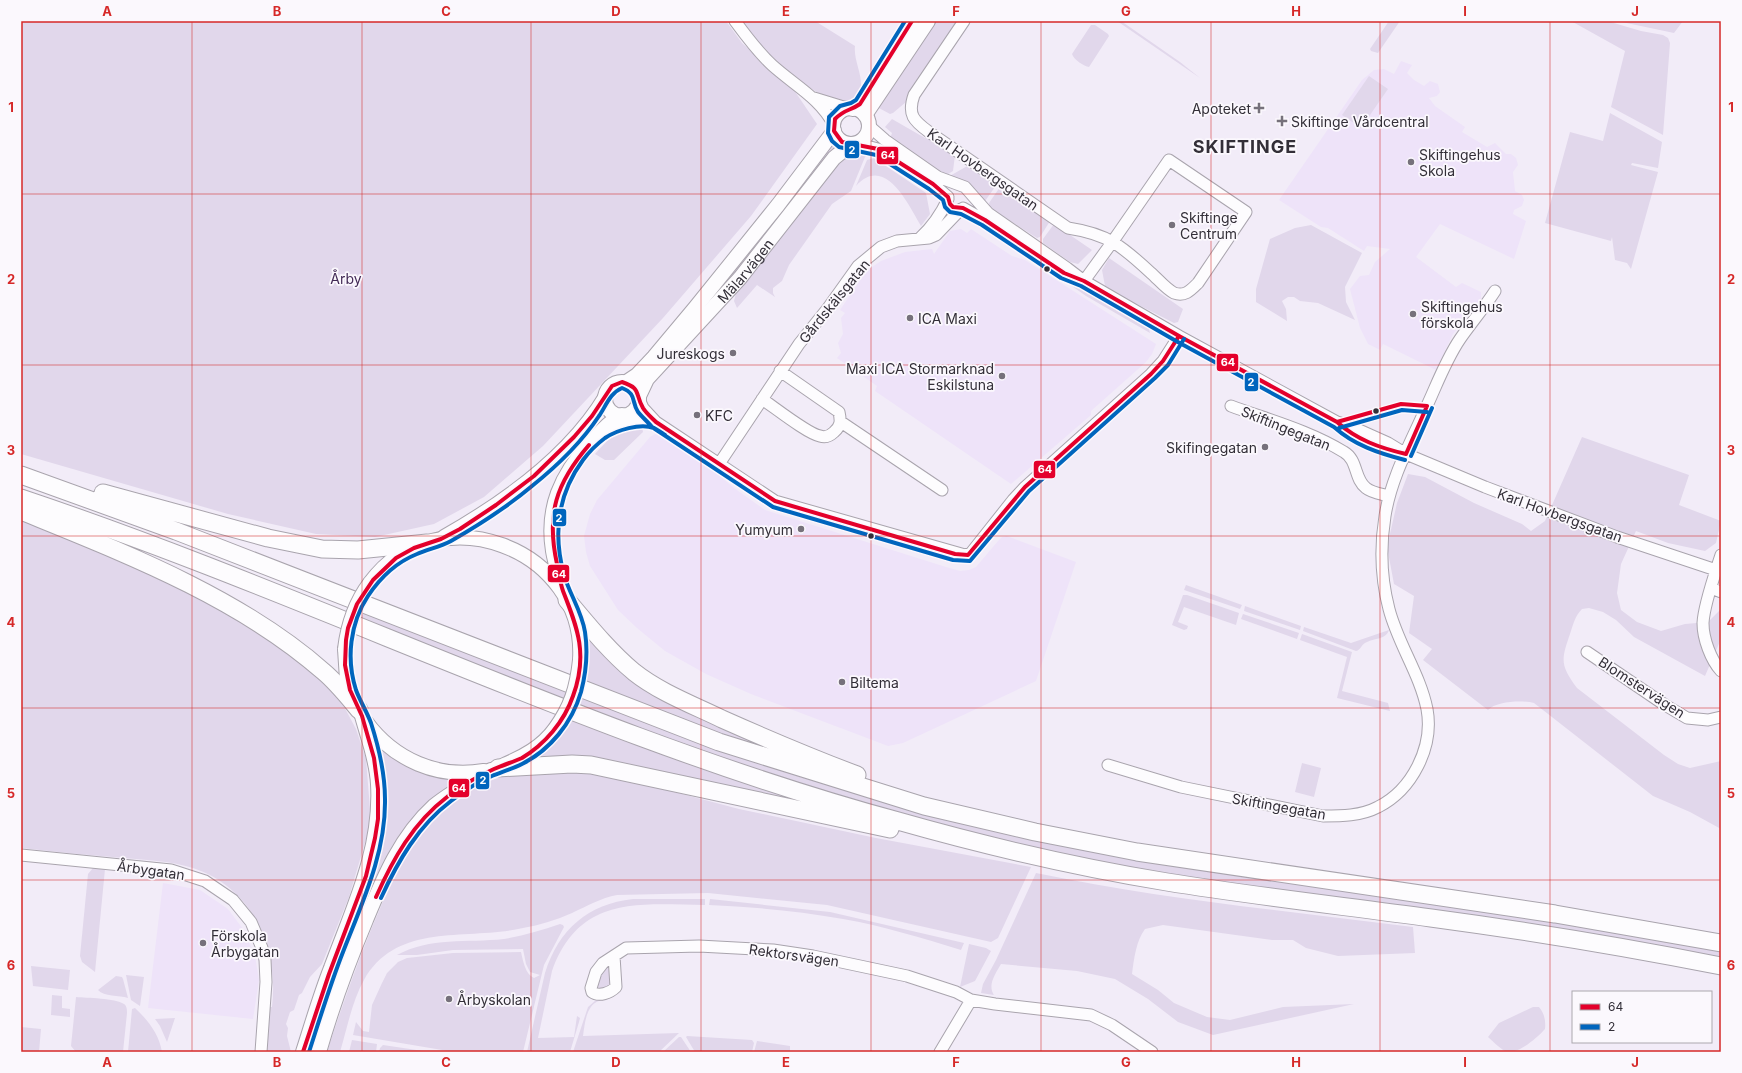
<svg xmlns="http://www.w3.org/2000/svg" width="1742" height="1073" font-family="Inter,sans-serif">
<rect width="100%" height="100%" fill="#f2ecf8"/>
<path fill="#eee3f9" d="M1401 61 1412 65 1407 73 1414 80 1424 86 1430 81 1438 84 1440 92 1437 96 1429 98 1435 106 1465 127 1462 132 1487 147 1495 143 1506 154H1511L1516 158 1518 165 1513 172 1515 191 1522 195 1524 200 1522 206 1514 210 1513 214 1526 221 1514 259 1440 224 1416 257 1456 287 1462 283 1481 292V300L1453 334 1436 370 1383 344 1380 350 1368 344 1360 328 1350 289 1360 276 1369 275 1375 262 1390 249 1367 246 1364 251 1328 228 1321 227 1279 200 1362 80 1374 70 1384 69 1394 74Z
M961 229 967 233 971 229 1012 256 1025 260 1156 344 1152 354 1146 362 1091 411V415L1011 484 875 391 877 386 837 358 841 353 838 343 843 334 841 318 845 313 840 310 861 279 872 267 881 261 905 252 932 249 934 254 950 231Z
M655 434 664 435 702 461 734 488 765 510 946 567 960 571 969 570 976 567 998 541 1002 537 1007 536 1076 562 1036 681 903 743 888 746 751 694 706 674 665 651 637 628 618 610 590 566 586 552 584 536 590 514 597 500 650 437Z
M163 883 200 890 228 909 243 929 255 956 259 980 253 1019 148 1008Z"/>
<path fill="#e1d7eb" d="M21 21H726L742 43 794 90 817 124 751 216 663 318 543 446 484 497 434 524 375 537 316 534 228 514 21 454Z
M740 21H815L855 46C853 63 867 80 858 97 854 105 846 103 839 101 804 93 762 49 740 21Z
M935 21H959L912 89 906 102 893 113 890 114 877 107Z
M1117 21H1121L1180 62 1200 78Z
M1389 21H1400L1378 53 1371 51 1370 49Z
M1571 21H1607L1641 31 1663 35 1668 38 1670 43 1663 135 1611 107 1625 51Z
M1617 21H1683L1674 33Z
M1091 25H1095L1108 34 1109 36 1089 67C1084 66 1074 60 1072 54Z
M1369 76 1388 89 1361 128 1342 115Z
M1610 113 1662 142 1658 168 1632 163 1631 165 1658 172 1631 269 1627 263 1615 260 1612 237 1611 241 1545 223 1570 132 1603 141Z
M892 119 925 138 927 136 955 155 953 171 945 176 890 139 892 133 885 127Z
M832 140 840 147 731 283 725 278Z
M857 149 874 152 865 157 851 191 832 204 789 265 782 281 773 288V293L775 297 757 285 737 308 734 301 737 289 832 167 852 150Z
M874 158 926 193 930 214 921 226C908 204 885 154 856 186L867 160Z
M969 165 997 184 983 204C970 182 974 183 948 177Z
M1000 187 1050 221 1040 237 1037 238 990 208 989 203Z
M1054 224 1092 250 1078 264 1070 262 1043 243V239Z
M1311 225 1362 253 1345 287 1346 302 1355 320 1318 303 1300 301 1294 297H1288L1282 301 1286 309 1287 321 1256 302V289L1270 239 1295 228Z
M1109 258 1183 309 1178 322 1174 323 1123 297 1105 286 1102 270Z
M1054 269 1148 325 1150 333 1086 296 1052 272Z
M640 426 642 427 643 432 614 460H605L595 454C610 438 617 428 640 426Z
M1582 437 1689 475 1679 505 1721 521 1716 543 1705 551 1668 543 1636 531 1621 564 1617 593 1621 610 1637 622 1661 631 1685 624 1708 622 1721 609V639L1705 676 1634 637 1616 620 1603 612 1589 608 1582 609C1575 616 1573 625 1570 634 1561 660 1560 665 1577 688L1664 755 1678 764 1690 768 1721 761V829L1690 812 1653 796 1534 703C1523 700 1496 701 1488 710L1423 660 1432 649 1409 633 1414 596 1394 584 1387 547 1397 503 1408 474 1425 477 1474 503 1522 524 1531 531 1545 521Z
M21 516 132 562 238 618 316 673 341 701 356 729 366 759 370 809 369 829 349 897 322 964 310 977 302 993 299 995 294 1010 290 1012 286 1024 288 1028 287 1036 291 1052H266L270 1007H272C279 948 253 888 193 868 171 861 147 860 124 858 90 855 55 852 21 848Z
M1186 585 1242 605 1240 609 1184 590Z
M1183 595H1187L1239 613 1236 625 1184 607 1178 622 1188 626 1187 629 1184 630 1172 625Z
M1245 606 1301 626 1300 630 1244 611Z
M360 609 568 692 564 702 356 619Z
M1243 614 1299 633 1297 639 1241 619Z
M1304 627 1351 643 1389 630C1386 640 1373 638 1365 643 1361 645 1361 650 1356 651L1303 631Z
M1302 634 1352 652 1342 691 1388 703 1390 711 1337 698 1347 657 1300 640Z
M586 635 608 656 822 768 739 741 584 684 588 657Z
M580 697 679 735 800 777 921 811 1721 950V961L1214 883 1104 863 1028 847 795 785 577 706Z
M571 720 677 760 839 814 534 759 560 734Z
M378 745 461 778 460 781 387 856 368 897 312 1052H308L380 845C386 812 385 777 378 745Z
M1302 763 1321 768 1314 797 1295 792Z
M571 769 671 791 739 809 876 838 1031 867 998 938 991 942 827 905 708 893 617 895C601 898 587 906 572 913 556 920 540 925 523 928 468 941 397 921 364 980 352 1001 347 1029 340 1052H327C344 1000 362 949 384 899 396 872 409 842 430 821 446 805 467 791 487 782 511 771 545 771 571 769Z
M93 868 105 869 95 972 82 962 80 956 88 874Z
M1036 873C1160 899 1287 911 1413 927L1415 953 1338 956 1306 948 1293 940H1272L1163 925 1145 929C1136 941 1134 959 1132 974L1158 990 1174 1003 1207 1017 1230 1020 1283 1007 1354 1004 1213 1035 1178 1022 1148 999 1115 979 1077 971 1001 964C996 973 987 985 994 995L981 993 983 984 996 960Z
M633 899H705V905C639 904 579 895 552 971L538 1038 574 1037 577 1016 580 1018 579 1022 570 1052H527L545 973C559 929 588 904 633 899Z
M710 899 830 912 964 943 961 950C922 938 883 926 843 919 798 911 754 907 709 905Z
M560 924 563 925 564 927 544 965 523 1052H454L353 1035 356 1022 363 1031 369 1032 372 1005 382 983 387 973 398 962 407 958 453 953 521 952C523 960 525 974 534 978L540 975 530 972 526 964 523 949 453 950 417 955H397C430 937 467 943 504 939 523 936 542 930 560 924Z
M969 944 986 948 991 951 975 981 960 987Z
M607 965H610V984L609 987 597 990 595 986 599 976Z
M31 966 70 970 68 990 33 986Z
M126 975 144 977 140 1006 131 1000Z
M116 976 122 977 123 979 128 998C119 995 104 997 98 990Z
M52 995 62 996V1008L70 1009V1017L51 1015Z
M76 997C87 998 115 998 124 1004 127 1006 127 1010 127 1013L123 1052H76L71 1046Z
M602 999 603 1000C586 1002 585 1023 583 1036L679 1033 659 1052H573L588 1007 596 1000Z
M1533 1007H1539C1544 1013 1546 1020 1545 1029 1538 1037 1517 1056 1505 1051 1499 1048 1493 1041 1488 1037L1499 1023Z
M135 1008C148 1020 159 1034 162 1052H128L132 1009Z
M175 1018 167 1042 160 1026 155 1019Z
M21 1027 41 1029 39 1052H21Z
M687 1036 752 1040 754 1043 752 1052H695L686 1037Z
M681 1037 691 1052H663L679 1037Z
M352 1040 377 1044 376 1052H349Z
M757 1041 790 1046V1052H754Z
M383 1045 430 1052H379L380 1048Z"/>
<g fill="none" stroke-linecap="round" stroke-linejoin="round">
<defs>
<path id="minor" d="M735 21C746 36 758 52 772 65 794 85 820 98 834 125
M964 21 914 95C907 115 914 121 929 132L1068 228C1108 234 1122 246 1151 273 1158 279 1166 289 1174 293 1185 297 1191 290 1198 283L1246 212 1169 160 1113 241 1084 281
M814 98 850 109
M869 126 885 140 938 177 965 187 988 213 1067 268 1084 281 1179 336 1337 422 1350 426 1388 443 1406 454 1485 487 1617 537 1716 570
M855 143 878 149 933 184 948 197
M963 208 995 226
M920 238C932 227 941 214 948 199
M639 399 643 408 655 421
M762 399C774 407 808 434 820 436 826 438 830 436 834 432 841 426 841 421 839 412L780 371
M1231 406C1269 420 1310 431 1344 452 1358 460 1354 479 1366 488 1372 493 1382 494 1389 496
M628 415 656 422 775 501 965 555 971 553 1013 500 1025 487 1151 374 1163 361 1179 336
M841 422 942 490
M606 430 627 422 641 421
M719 464 799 344 828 308 858 266 881 247 897 241 929 238 936 235 961 209
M1721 555C1715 574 1704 604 1703 623 1703 639 1711 660 1721 671
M1711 588 1721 592
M1587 652 1665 705 1687 718 1708 720 1721 717
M1108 765 1181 787 1323 816C1341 816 1361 816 1378 807 1412 790 1434 747 1427 709 1420 674 1398 644 1389 609 1381 579 1380 547 1385 516 1391 478 1410 444 1425 410 1436 387 1445 361 1460 339 1471 323 1484 308 1495 291
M21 855 171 870 205 881 233 900 251 922 262 948 265 960 266 982 261 1052
M614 956 616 987C610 993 599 997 592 992L591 988 596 972 603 963 626 948 699 946 773 950 813 956 907 976 956 992 971 1000 995 1004 1091 1015 1112 1025 1152 1052
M940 1052 971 1000"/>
<g id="major">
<circle cx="851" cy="126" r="18"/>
<path d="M853 109 862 101 912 21"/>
<path d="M865 115 928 21"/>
<circle cx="622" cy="399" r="17"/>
<path d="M625 383 637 375 654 357 695 308 778 205 834 131"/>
<path id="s1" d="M639 396 647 379 740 278 834 158 851 144"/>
<path d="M444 537C504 503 570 456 606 396"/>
<path d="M370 583C437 492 587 548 580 660"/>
<path d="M562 587C559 575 555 563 553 551 546 508 561 475 590 443 600 433 609 421 622 415"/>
<path d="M345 649 347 679 355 703"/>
<path d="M366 722C394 760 438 779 484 771"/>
<path d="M504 765C523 757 542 747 555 729"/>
<path d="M303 1052C312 1024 320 996 331 968 353 908 382 849 378 784 377 761 368 738 362 716"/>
<path d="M319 1052C332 1007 348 963 366 920 383 879 400 837 434 806 451 792 472 781 491 770"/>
</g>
<path id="highway" d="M21 475 176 531 719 742 924 806 1035 832 1137 852 1555 914 1721 943
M103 493 268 538 322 549 358 550 427 543
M21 498C317 597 596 739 898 821 986 846 1076 867 1167 882 1254 896 1343 906 1431 918 1528 931 1625 947 1721 966
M21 511C124 553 239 597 324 672 337 683 348 697 359 710
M567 600C588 625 609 651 634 672 659 692 693 705 722 719 767 739 812 758 857 775
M498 768 572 764 591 765 890 829"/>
</defs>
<use href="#minor" stroke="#a9a4ad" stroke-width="13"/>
<use href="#major" stroke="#a9a4ad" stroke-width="16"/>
<use href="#highway" stroke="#a9a4ad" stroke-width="19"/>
<use href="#minor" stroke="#fdfcfe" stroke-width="11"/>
<use href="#major" stroke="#fdfcfe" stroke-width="14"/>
<use href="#highway" stroke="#fdfcfe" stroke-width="17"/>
<defs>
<path id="major-bridge" d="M345 649C348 624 355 603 370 583
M555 729C571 707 577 688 580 660"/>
</defs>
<use href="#major-bridge" stroke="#a9a4ad" stroke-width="16" stroke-linecap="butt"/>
<use href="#major-bridge" stroke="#fdfcfe" stroke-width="14"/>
<defs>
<path id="bus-1" d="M912 21 860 104C850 111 845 109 835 119L834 131 842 142 878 149 933 184 948 197 950 204 953 207 963 208 985 220 1064 273 1084 281 1179 336 1337 422C1357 440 1380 448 1406 454
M1337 422 1401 404 1427 406
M1406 454 1427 406
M376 897C393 859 413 823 447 797 461 785 477 777 494 769 503 765 513 762 522 758 545 744 564 722 573 696 588 655 578 629 563 591 560 583 559 573 557 564 546 514 556 483 589 445
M303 1052 329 974 366 876 375 838 378 819V789L374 758 362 716 350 690 345 665 346 640 348 628 357 604 373 580 396 558 414 548 441 539 460 529 496 505 534 476 574 437 592 416 612 386 622 382C642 389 634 392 643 408 646 413 652 418 656 422L775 501 955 554 968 555 1025 487 1151 374 1163 361 1179 336"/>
<path id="bus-2" d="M905 21 856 100 851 103 840 106 829 117 828 133 832 141 839 147 876 155 929 189 943 200 945 207 950 212 961 214 982 225 1061 278 1081 286 1176 341 1334 427C1354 445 1378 453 1405 460
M1339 428 1402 410 1427 412
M1411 456 1432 408
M381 898C398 861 418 826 451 801 464 791 477 782 492 776 502 772 512 769 522 764 550 750 572 723 581 692 586 673 588 652 585 632 582 612 570 595 564 575 553 534 557 495 583 460 589 452 597 444 605 438 617 430 640 423 654 428 658 430 662 433 665 435
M309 1052C320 1018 330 985 343 952 362 903 386 853 385 799 385 774 379 748 371 723 367 712 360 701 356 690 346 659 350 623 368 596 380 578 397 562 417 554 428 549 440 547 451 541 479 525 507 507 532 486 557 466 581 443 599 416 606 406 610 393 622 388 637 394 631 401 638 412 642 417 648 422 652 427L773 507 953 560 970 561 1029 491 1155 378 1168 365 1184 339"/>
</defs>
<use href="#bus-1" stroke="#fbf8fd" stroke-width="7"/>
<use href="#bus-2" stroke="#fbf8fd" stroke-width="7"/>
<use href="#bus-1" stroke="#e4002b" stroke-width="4"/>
<use href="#bus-2" stroke="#0065bd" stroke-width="4"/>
</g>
<path fill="none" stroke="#d62828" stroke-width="1" stroke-opacity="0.55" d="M192 21V1052M362 21V1052M531 21V1052M701 21V1052M871 21V1052M1041 21V1052M1211 21V1052M1380 21V1052M1550 21V1052M21 194H1721M21 365H1721M21 536H1721M21 708H1721M21 880H1721"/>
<g fill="#76717b" stroke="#fbf8fd" stroke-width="1.5">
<path d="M1257 102h4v4h4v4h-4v4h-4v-4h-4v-4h4z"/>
<path d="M1280 115h4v4h4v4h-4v4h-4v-4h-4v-4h4z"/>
<circle cx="1411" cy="162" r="4"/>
<circle cx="1172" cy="225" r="4"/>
<circle cx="1413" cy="314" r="4"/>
<circle cx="910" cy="318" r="4"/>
<circle cx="733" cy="353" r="4"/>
<circle cx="1002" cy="376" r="4"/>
<circle cx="697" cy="415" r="4"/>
<circle cx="1265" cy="447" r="4"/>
<circle cx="801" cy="529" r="4"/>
<circle cx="842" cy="682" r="4"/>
<circle cx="203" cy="943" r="4"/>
<circle cx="449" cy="999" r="4"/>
</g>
<g fill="#332f38" stroke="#fbf8fd" stroke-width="1.5">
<circle cx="1047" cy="269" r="3.5"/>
<circle cx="1376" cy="411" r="3.5"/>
<circle cx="871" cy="536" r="3.5"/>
</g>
<g text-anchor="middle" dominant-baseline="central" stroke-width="3.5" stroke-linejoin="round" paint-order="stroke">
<g font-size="14" fill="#332f38" stroke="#fbf8fd" text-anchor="start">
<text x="1251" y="108" text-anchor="end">Apoteket</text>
<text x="1291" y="121">Skiftinge Vårdcentral</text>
<text x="1419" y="154">Skiftingehus<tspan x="1419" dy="16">Skola</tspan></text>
<text x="1180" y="217">Skiftinge<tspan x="1180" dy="16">Centrum</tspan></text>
<text x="1421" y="306">Skiftingehus<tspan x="1421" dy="16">förskola</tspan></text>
<text x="918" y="318">ICA Maxi</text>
<text x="725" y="353" text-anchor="end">Jureskogs</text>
<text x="994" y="368" text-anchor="end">Maxi ICA Stormarknad<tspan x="994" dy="16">Eskilstuna</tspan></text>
<text x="705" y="415">KFC</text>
<text x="1257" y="447" text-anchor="end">Skifingegatan</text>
<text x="793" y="529" text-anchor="end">Yumyum</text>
<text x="850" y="682">Biltema</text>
<text x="211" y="935">Förskola<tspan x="211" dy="16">Årbygatan</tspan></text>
<text x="457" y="999">Årbyskolan</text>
</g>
<g font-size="14" fill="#332f38" stroke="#fbf8fd">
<text transform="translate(983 169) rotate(35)">Karl Hovbergsgatan</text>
<text stroke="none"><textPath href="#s1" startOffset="165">Mälarvägen</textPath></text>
<text transform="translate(834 301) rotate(-51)">Gårdskälsgatan</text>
<text transform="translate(1286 428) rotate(22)">Skiftingegatan</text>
<text transform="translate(1560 515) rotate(20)">Karl Hovbergsgatan</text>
<text transform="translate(1642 687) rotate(33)">Blomstervägen</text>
<text transform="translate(1279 806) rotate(10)">Skiftingegatan</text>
<text transform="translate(151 870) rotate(8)">Årbygatan</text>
<text transform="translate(794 955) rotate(8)">Rektorsvägen</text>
</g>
<g font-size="14" fill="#432a56" stroke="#fbf8fd">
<text x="346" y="278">Årby</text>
</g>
<g font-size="18" font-weight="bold" letter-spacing="1" fill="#332f38" stroke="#fbf8fd">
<text x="1245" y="146">SKIFTINGE</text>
</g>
</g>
<g stroke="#fbf8fd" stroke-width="1.5">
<rect x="844" y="140" width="16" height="19" rx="4" fill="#0065bd"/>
<rect x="876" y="146" width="23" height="19" rx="4" fill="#e4002b"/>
<rect x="1216" y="353" width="23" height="19" rx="4" fill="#e4002b"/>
<rect x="1244" y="372" width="15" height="20" rx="4" fill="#0065bd"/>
<rect x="1033" y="460" width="23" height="19" rx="4" fill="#e4002b"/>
<rect x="552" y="508" width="15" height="19" rx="4" fill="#0065bd"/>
<rect x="547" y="564" width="23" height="19" rx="4" fill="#e4002b"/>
<rect x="475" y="771" width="15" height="19" rx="4" fill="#0065bd"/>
<rect x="448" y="778" width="22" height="20" rx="4" fill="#e4002b"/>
</g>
<g font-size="11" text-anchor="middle" font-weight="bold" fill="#fff">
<text x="852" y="154">2</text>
<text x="888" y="159">64</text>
<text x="1228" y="366">64</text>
<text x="1251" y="386">2</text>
<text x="1045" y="473">64</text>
<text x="559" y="522">2</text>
<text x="559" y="578">64</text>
<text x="483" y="784">2</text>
<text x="459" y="792">64</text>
</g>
<rect width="1742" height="1073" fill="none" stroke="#fbf8fd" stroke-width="44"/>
<rect x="1572" y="991" width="140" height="52" fill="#fbf8fd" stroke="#aba8ae"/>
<rect x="1580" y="1004" width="20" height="6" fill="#e4002b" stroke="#aba8ae"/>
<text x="1608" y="1011" font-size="12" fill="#332f38">64</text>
<rect x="1580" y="1024" width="20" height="6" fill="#0065bd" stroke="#aba8ae"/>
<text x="1608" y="1031" font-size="12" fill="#332f38">2</text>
<rect x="22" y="22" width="1698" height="1029" fill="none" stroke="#d62828" stroke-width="1.5"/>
<g font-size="13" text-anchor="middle" font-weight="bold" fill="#d62828">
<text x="107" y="16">A</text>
<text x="277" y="16">B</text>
<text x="446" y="16">C</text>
<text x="616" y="16">D</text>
<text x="786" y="16">E</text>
<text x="956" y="16">F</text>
<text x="1126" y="16">G</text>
<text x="1296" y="16">H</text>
<text x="1465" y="16">I</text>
<text x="1635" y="16">J</text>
<text x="11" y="112">1</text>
<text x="1731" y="112">1</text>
<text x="11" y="284">2</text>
<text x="1731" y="284">2</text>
<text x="11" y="455">3</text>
<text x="1731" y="455">3</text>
<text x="11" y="627">4</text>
<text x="1731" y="627">4</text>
<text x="11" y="798">5</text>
<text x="1731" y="798">5</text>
<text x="11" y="970">6</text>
<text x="1731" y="970">6</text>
<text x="107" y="1067">A</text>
<text x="277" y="1067">B</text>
<text x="446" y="1067">C</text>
<text x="616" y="1067">D</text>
<text x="786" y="1067">E</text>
<text x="956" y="1067">F</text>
<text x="1126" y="1067">G</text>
<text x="1296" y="1067">H</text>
<text x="1465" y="1067">I</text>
<text x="1635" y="1067">J</text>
</g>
</svg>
